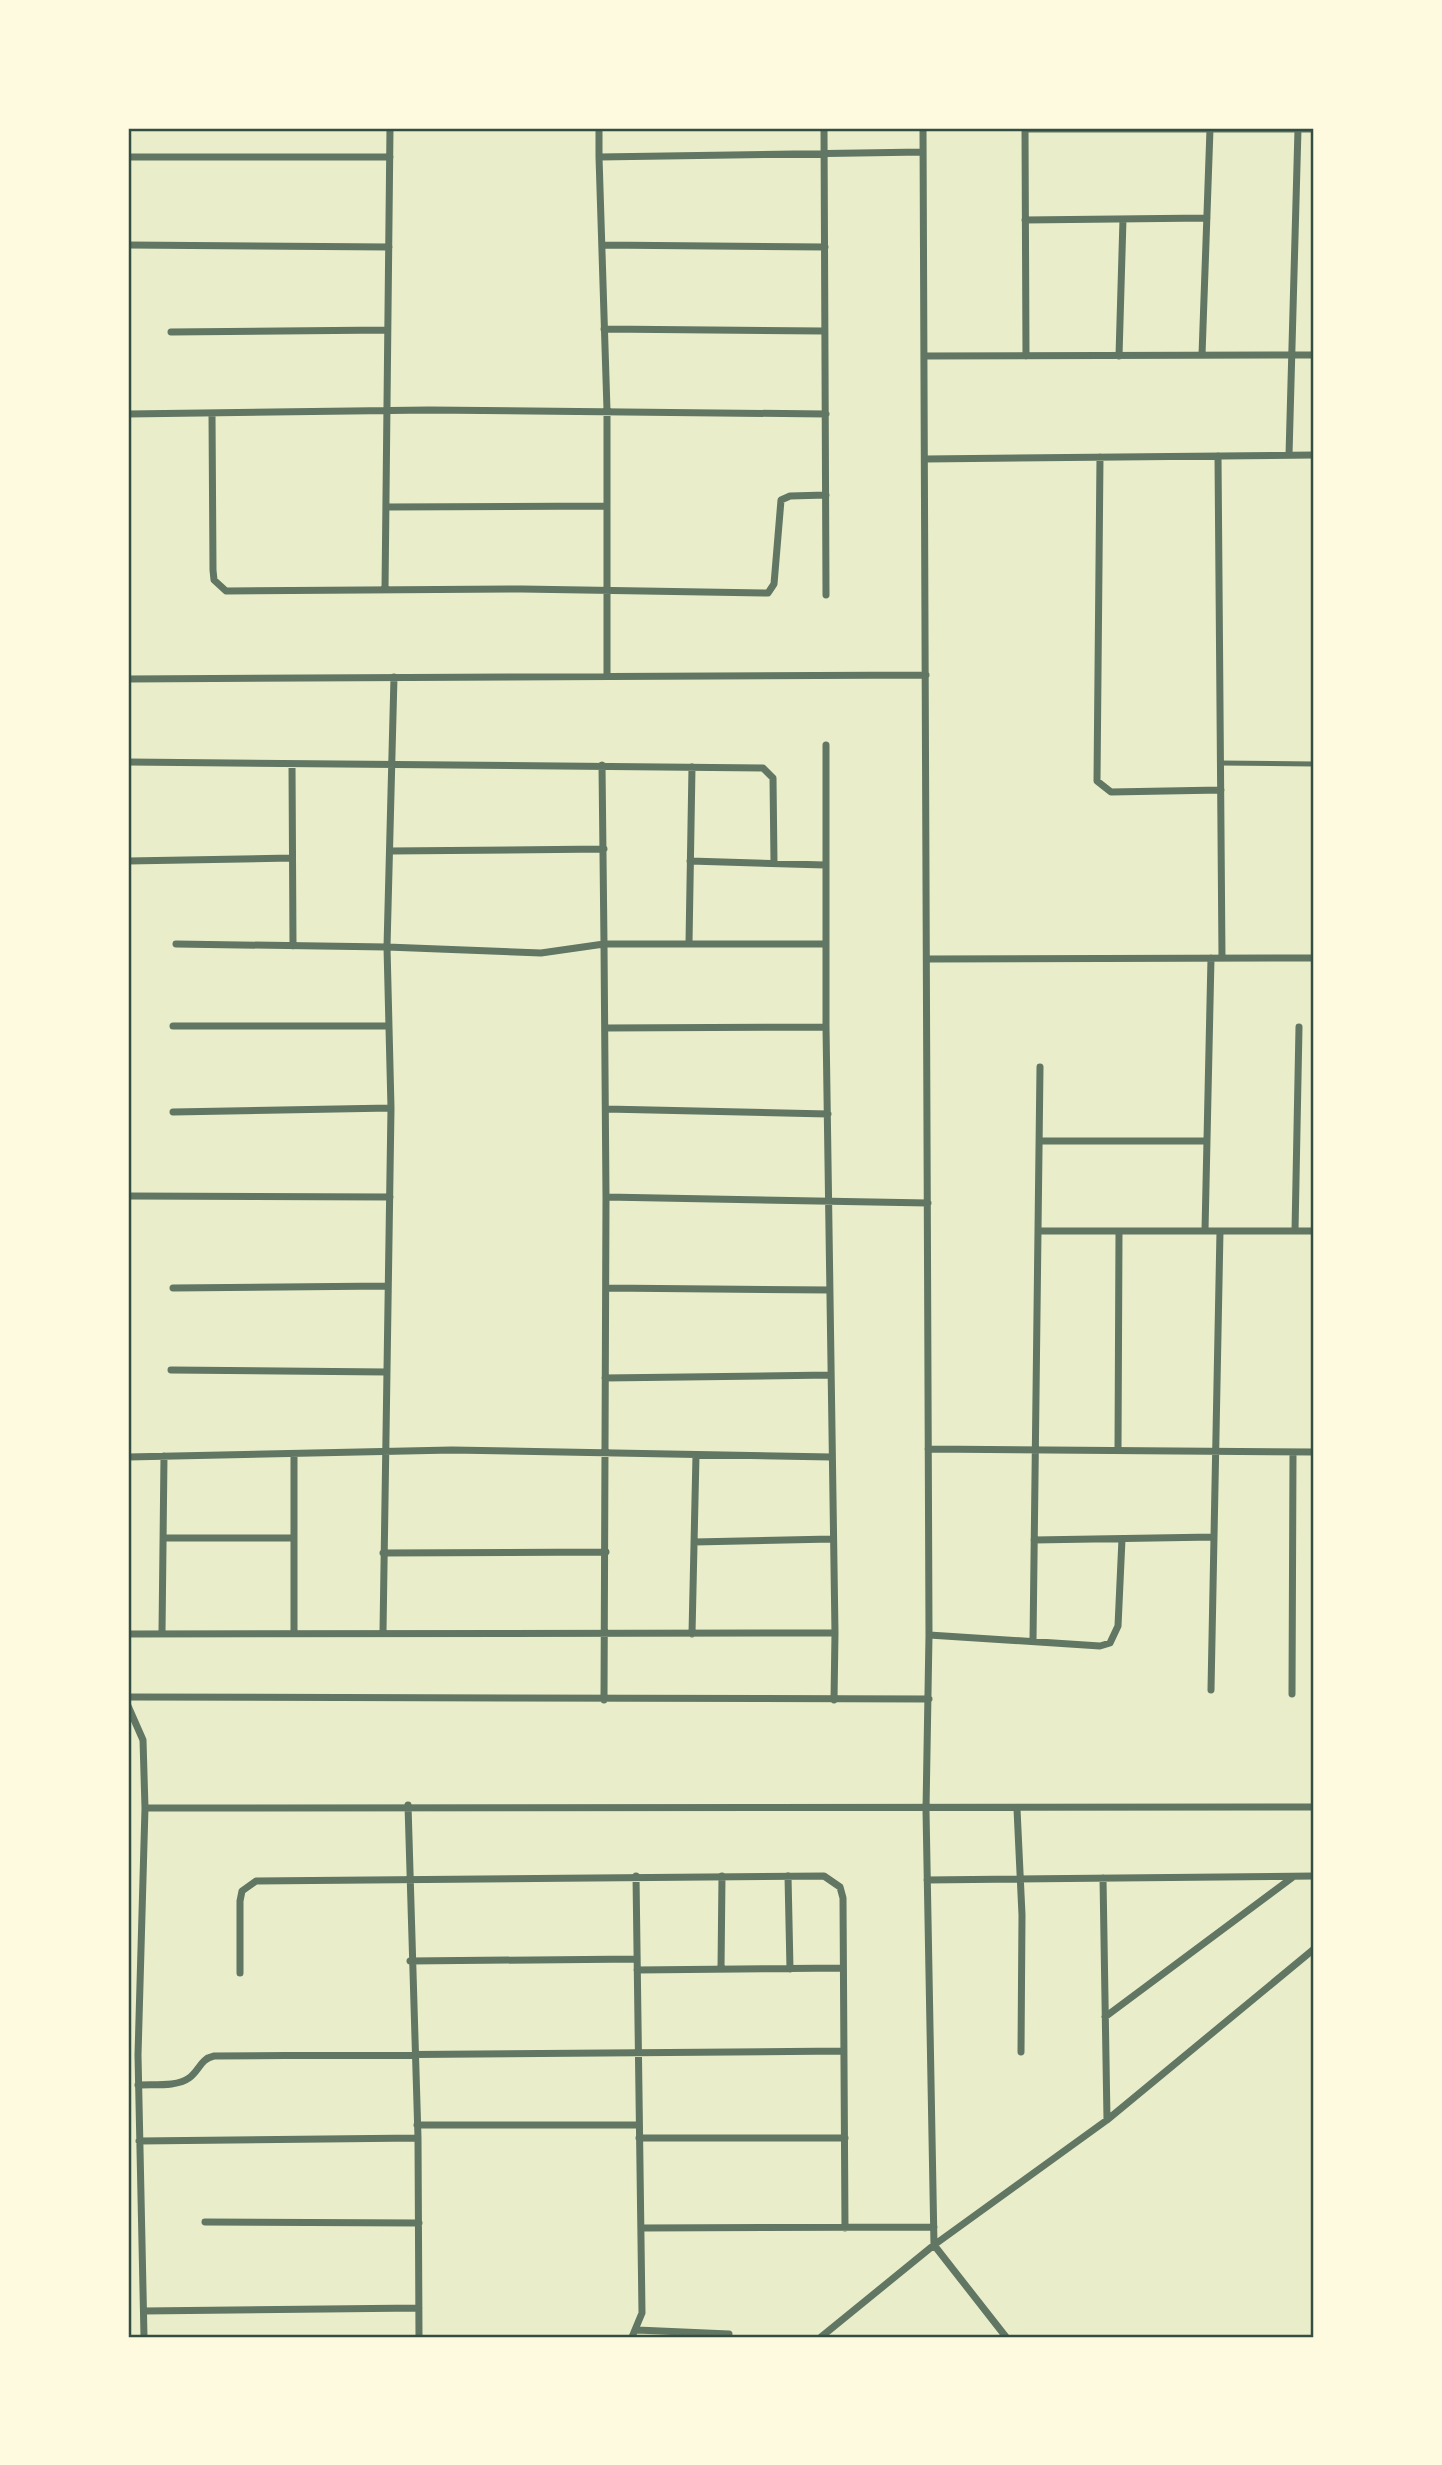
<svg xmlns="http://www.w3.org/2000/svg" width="1442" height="2465" font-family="'Fira Sans',sans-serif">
<rect width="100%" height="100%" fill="#e9edc9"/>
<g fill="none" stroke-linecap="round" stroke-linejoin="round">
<path stroke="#617663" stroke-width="5" d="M1220 763 1314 764"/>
<path stroke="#617663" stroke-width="7" d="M599 128V157L923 152
M824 128 826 595
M923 128 929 1635 926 1810 934 2245 1006 2337
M1025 128 1026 356
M1025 129H1314
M128 157H390
M599 157 607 410V676
M1025 220 1207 218
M128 245 389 247
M602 245 825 247
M604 329 823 331
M171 332 387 330
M1202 355 1210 129
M924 356 1314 355
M1119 356 1123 219
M212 413 213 570 214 580 226 591 522 589 768 593 774 584 781 500 790 496 826 495
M128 414 429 410 826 414
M1289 455 1298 129
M1218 456 1222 958
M1100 457 1097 781 1111 792 1221 790
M926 459 1314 455
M386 507 607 506
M385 590 390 128
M394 677 387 947 541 953 604 944 606 1197 604 1700
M128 679 926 675
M128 762 763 768 773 778 774 863
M292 764 293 946
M602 765 604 944H826
M390 851 604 849
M128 861 292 858
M690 861 825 865
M689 943 692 767
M176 944 387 947 391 1108 383 1632
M927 959 1314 958
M173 1026H388
M605 1028 826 1027
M606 1109 828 1114
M173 1112 391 1108
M1039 1141H1207
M128 1196 390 1197
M606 1197 928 1203
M1038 1231H1314
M1205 1231 1211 958
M1295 1231 1299 1027
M173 1288 388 1286
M606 1288 830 1290
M171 1370 386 1372
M605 1378 830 1375
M928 1449 1314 1452
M1118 1450 1119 1231
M128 1457 452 1450 831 1457
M163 1538H294
M1034 1540 1214 1537
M694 1542 832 1539
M383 1553 606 1552
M294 1632V1454
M162 1633 164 1456
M128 1634 835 1633 826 1027V745
M692 1634 696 1455
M929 1635 1100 1646 1110 1643 1118 1626 1122 1539
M1033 1641 1040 1067
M1211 1690 1220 1231
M1292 1694 1293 1452
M128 1697 929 1699
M834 1700 835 1633
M128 1706 143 1740 145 1808 138 2055 144 2337
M408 1805 418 2138 419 2337
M145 1808C535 1804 925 1810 1314 1807
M1017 1809 1022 1915 1021 2052
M788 1876 790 1969
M1103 1878 1107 2120
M927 1880 1314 1876
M410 1961 637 1959
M721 1969 722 1876
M637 1970 843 1968
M240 1973V1901L242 1891 256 1881 824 1876 840 1887 843 1898 845 2228
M1105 2017 1293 1877
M138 2085C153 2084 177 2087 189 2078 200 2070 200 2059 214 2056L844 2051
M417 2125H639
M639 2138H845
M139 2141 418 2138
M205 2222 419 2223
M641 2228 934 2227
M144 2311 419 2308
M637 2330 729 2334
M632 2337 642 2313 636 1876
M821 2337 934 2245 1107 2120 1314 1949"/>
</g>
<rect width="1442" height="2465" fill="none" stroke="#fefae0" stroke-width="259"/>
<rect x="130" y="130" width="1182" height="2206" fill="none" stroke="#344e41" stroke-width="2.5"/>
</svg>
